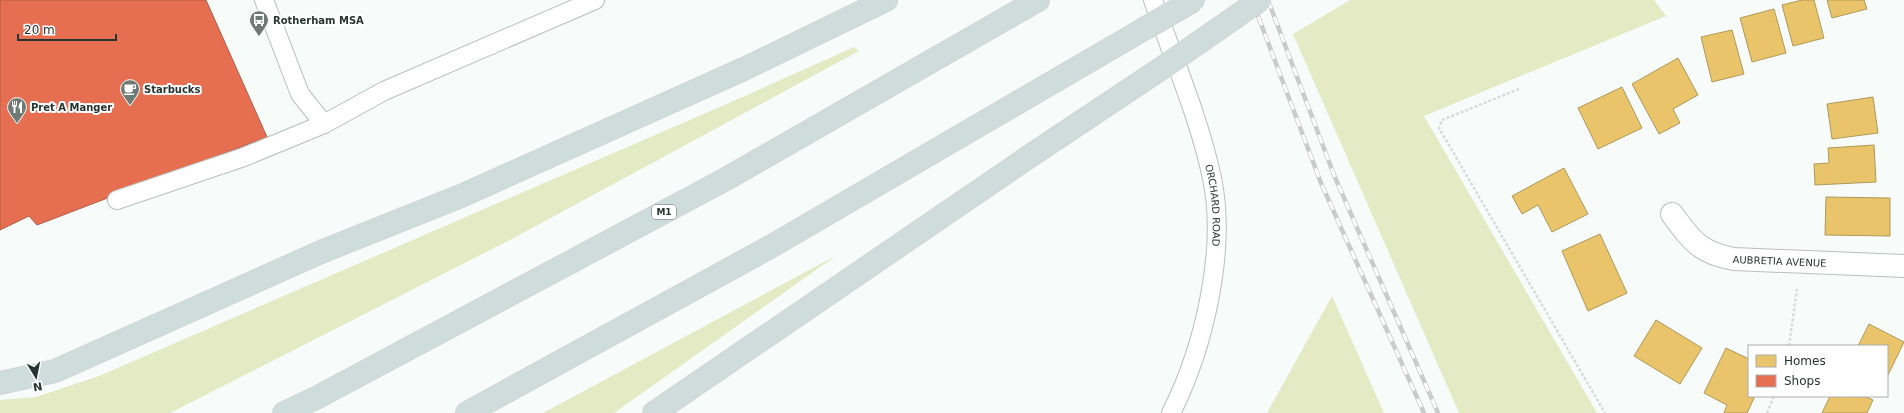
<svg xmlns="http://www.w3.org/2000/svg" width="1904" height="413" font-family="'DejaVu Sans',sans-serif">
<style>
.green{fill:#e4eac4}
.homes{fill:#e9c46a;stroke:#ae9958}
.shops{fill:#e76f51;stroke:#ad5d47}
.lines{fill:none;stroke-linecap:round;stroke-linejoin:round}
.lane-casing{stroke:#b6c0bc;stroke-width:20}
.street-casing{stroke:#b6c0bc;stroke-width:24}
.highway-casing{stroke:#d0d6d4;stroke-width:24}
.path{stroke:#d9dbdb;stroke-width:2.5;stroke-dasharray:3 2;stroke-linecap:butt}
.lane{stroke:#fefffe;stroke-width:18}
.street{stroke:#fefffe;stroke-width:22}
.highway{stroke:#cedddc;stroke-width:22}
.rail-casing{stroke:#cacccb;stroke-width:4.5}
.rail{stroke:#fff;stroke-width:3;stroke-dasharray:9;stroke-linecap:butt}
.highway-bridge-casing{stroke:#d0d6d4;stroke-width:24;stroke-linecap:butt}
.highway-bridge{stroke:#cedddc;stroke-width:22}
.labels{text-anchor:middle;stroke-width:4;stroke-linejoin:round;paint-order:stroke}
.shield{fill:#fff;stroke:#67716d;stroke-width:1}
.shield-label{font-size:9px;font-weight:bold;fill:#26342f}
.poi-label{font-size:10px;font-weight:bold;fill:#26342f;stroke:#fff;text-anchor:start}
.street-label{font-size:10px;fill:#26342f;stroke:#fff}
</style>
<rect width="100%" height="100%" fill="#f7fcfa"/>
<g class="green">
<polygon points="1350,0 1654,0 1666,16 1424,116 1597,413 1459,413 1293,34"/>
<polygon points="854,47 859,51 510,240 170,413 0,413 0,400 36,397 99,376 745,96"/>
<polygon points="837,255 614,413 543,413"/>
<polygon points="1332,296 1384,413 1267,413"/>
</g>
<g class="homes">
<polygon points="1802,0 1814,0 1824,38 1793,46 1782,5"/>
<polygon points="1827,0 1864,0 1867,9 1832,18"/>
<polygon points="1774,9 1786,53 1752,62 1740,18"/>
<polygon points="1732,30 1744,74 1712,82 1701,37"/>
<polygon points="1678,58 1698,95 1673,109 1680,123 1659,134 1632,84"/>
<polygon points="1622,87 1642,128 1598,149 1578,108"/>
<polygon points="1873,97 1878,133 1832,139 1827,104"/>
<polygon points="1874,145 1876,182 1815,185 1814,164 1829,163 1828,148"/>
<polygon points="1564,168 1588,214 1552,232 1538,205 1522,214 1512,196"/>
<polygon points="1826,197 1890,198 1890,236 1825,235"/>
<polygon points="1600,234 1627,293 1588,311 1562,251"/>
<polygon points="1656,320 1702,348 1680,384 1634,356"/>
<polygon points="1869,324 1904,342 1887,377 1887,346 1858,346"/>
<polygon points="1726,348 1749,359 1749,396 1755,396 1747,413 1724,413 1727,405 1704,393"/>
<polygon points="1830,396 1864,396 1873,400 1867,413 1822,413"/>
</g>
<polygon class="shops" points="0,0 206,0 267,137 37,225 29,216 0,230"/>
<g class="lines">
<defs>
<g id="lane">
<polyline points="264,0 300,94 324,124"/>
<path id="s1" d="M 1153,0 C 1173,58 1199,117 1212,178 C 1227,250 1204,348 1171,413"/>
<polyline points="117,200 244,157 324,124 384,91 595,0"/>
</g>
<g id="street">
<path id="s2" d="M 1672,214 C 1692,241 1700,253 1734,259 L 1904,266"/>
</g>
<g id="highway">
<polyline points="0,383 55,371 321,252 461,196 746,68 886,0"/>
<polyline points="284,413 316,398 726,179 1038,0"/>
<polyline points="467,413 770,247 1144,29"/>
<polyline points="654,413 1030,156 1165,66"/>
</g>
</defs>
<use href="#lane" class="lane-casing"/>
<use href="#street" class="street-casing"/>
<use href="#highway" class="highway-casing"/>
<g class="path">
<polyline points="1519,89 1442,120 1439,128 1605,413"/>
<polyline points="1789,346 1797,289"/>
<polyline points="1767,413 1774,396"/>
</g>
<use href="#lane" class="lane"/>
<use href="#street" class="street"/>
<use href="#highway" class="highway"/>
<defs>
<g id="rail">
<polyline points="1252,0 1321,183 1424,413"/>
<polyline points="1268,0 1334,175 1438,413"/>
</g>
</defs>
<use href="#rail" class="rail-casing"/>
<use href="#rail" class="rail"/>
<defs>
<g id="highway-bridge">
<polyline points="1144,29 1194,0"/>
<polyline points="1165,66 1260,0"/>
</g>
</defs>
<use href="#highway-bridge" class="highway-bridge-casing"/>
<use href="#highway-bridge" class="highway-bridge"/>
</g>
<defs>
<symbol id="bus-pin" viewBox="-11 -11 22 30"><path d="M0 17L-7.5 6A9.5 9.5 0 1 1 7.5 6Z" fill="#6f7a76" stroke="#fff"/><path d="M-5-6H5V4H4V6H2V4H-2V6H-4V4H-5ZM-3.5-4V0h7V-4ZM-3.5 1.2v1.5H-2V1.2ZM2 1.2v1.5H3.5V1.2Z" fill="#fff"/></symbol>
<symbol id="cafe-pin" viewBox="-11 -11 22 30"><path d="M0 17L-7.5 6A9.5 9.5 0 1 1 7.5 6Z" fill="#6f7a76" stroke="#fff"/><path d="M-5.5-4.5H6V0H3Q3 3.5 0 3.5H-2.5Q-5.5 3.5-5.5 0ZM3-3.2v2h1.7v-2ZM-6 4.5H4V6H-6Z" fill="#fff"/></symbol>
<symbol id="restaurant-pin" viewBox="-11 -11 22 30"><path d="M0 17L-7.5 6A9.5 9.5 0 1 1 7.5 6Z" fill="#6f7a76" stroke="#fff"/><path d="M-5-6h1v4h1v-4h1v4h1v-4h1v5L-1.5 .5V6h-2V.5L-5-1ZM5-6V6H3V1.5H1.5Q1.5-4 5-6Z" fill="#fff"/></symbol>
</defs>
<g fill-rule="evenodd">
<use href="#bus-pin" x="248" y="9" width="22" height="30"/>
<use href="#cafe-pin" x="119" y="78" width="22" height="30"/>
<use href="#restaurant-pin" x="6" y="96" width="22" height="30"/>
</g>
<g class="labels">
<rect class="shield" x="652" y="205" width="24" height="14" rx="3"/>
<g class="shield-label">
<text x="664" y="215">M1</text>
</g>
<g class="poi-label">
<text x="273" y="24">Rotherham MSA</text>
<text x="144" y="93">Starbucks</text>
<text x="31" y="111">Pret A Manger</text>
</g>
<g class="street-label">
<text dy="4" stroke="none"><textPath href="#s1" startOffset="215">ORCHARD ROAD</textPath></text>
<text dy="4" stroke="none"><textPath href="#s2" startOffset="125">AUBRETIA AVENUE</textPath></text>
</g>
</g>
<rect x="1748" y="345" width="140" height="52" fill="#ffffff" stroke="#a8aeac"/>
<rect x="1756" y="355" width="20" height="12" fill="#e9c46a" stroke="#a8aeac"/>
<text x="1784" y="365" font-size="12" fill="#26342f">Homes</text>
<rect x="1756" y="375" width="20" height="12" fill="#e76f51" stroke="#a8aeac"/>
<text x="1784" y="385" font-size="12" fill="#26342f">Shops</text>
<g transform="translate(36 377) rotate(170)" stroke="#ffffff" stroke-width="3" paint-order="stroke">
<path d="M0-3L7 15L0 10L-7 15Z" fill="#26342f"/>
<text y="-6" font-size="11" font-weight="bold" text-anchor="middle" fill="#26342f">N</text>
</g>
<path d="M18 34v6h98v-6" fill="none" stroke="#26342f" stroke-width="2"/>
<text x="24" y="34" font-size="12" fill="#26342f" stroke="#ffffff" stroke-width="3" paint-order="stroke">20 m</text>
</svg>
